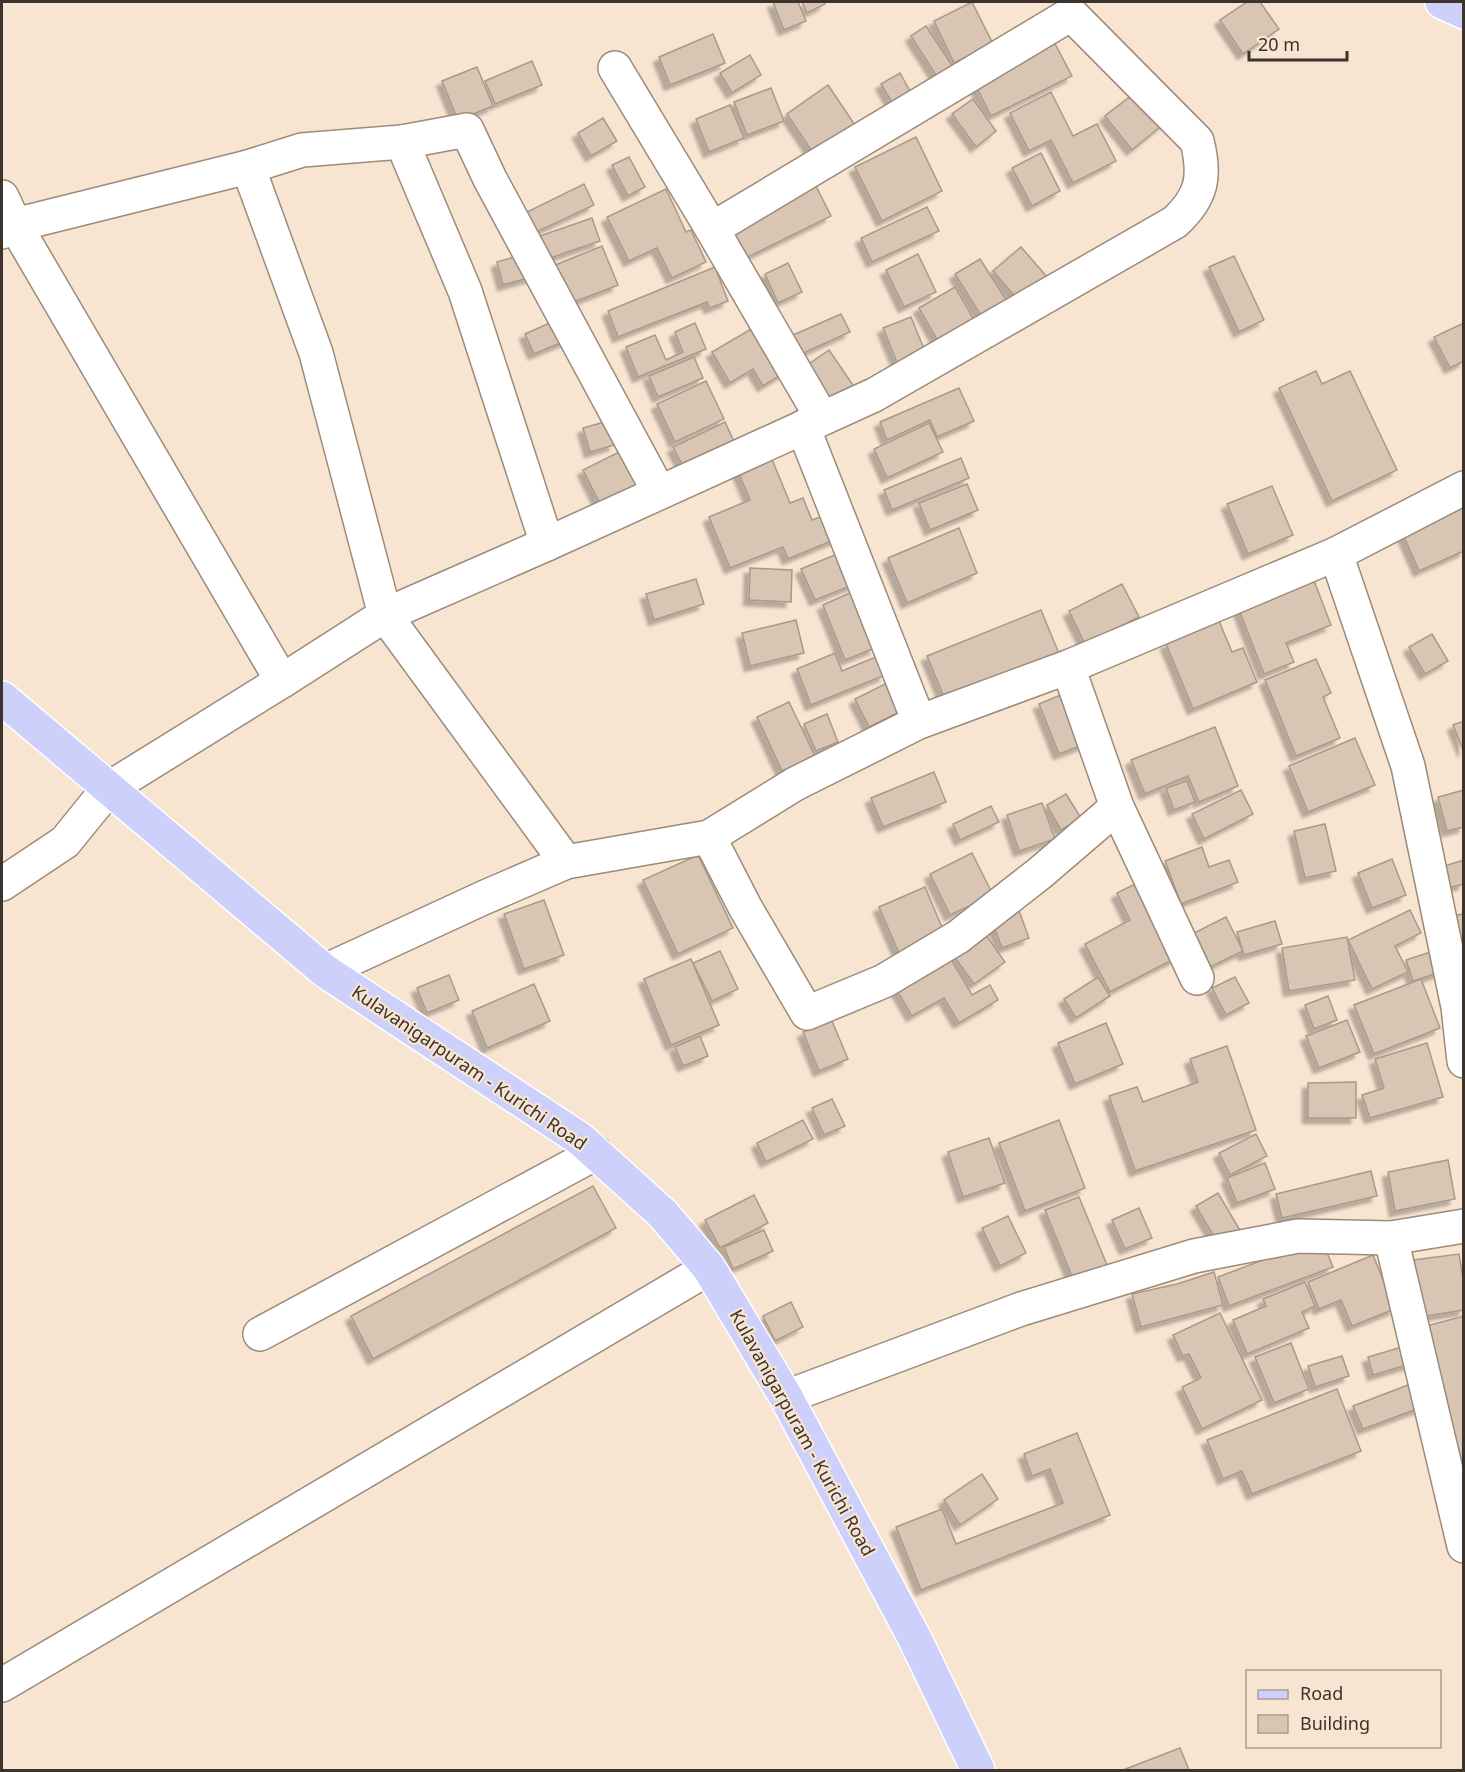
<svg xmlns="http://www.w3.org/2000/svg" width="1465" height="1772" font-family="'Noto Sans',sans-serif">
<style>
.building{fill:#d8c5b3;stroke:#ab9988;stroke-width:1.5;filter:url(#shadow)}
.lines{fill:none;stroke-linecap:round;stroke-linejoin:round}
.minor-casing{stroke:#9c8b7a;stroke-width:36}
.major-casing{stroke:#fff;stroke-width:36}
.minor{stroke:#fff;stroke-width:33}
.major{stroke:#cdd0fb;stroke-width:33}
.labels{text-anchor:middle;stroke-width:4.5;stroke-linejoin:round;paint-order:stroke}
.street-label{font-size:18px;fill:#3b332c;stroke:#f7e4d1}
</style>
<defs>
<filter id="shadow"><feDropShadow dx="-5.5" dy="5.5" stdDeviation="1.5" flood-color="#0004"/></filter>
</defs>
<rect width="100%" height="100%" fill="#f7e4d1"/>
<g class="building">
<polygon points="773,2 798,2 806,21 784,30"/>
<polygon points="802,2 824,2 825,4 807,13"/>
<polygon points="972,2 993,44 954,63 934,21"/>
<polygon points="1247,2 1260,2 1279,29 1243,54 1220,20"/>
<polygon points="926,26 955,70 939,80 911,36"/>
<polygon points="713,34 725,63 670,85 659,57"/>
<polygon points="1052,38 1072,76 991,116 972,78"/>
<polygon points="750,55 761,75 732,93 720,73"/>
<polygon points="532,61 542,85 495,104 485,81"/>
<polygon points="477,67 493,106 458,120 442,81"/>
<polygon points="900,73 915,100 897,111 881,84"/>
<polygon points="828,85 859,131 817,159 787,114"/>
<polygon points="771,88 784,121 747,135 734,102"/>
<polygon points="1140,89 1166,122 1132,150 1105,116"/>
<polygon points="1051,92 1073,136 1097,124 1116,161 1073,183 1051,140 1029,151 1010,113"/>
<polygon points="973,99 996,131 976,147 952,114"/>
<polygon points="730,105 744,138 709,152 696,119"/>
<polygon points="603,118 617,141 591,156 578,133"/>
<polygon points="916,137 942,191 882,221 855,167"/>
<polygon points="1041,153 1060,191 1032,206 1012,168"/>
<polygon points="629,157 645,187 628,196 612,165"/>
<polygon points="584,184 594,205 528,236 519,216"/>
<polygon points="816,186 831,216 744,259 730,229"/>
<polygon points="666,189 686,232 691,230 706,262 672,278 657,248 629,261 607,217"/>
<polygon points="927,207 939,231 872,262 861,238"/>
<polygon points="592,218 600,241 547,259 540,236"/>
<polygon points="602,246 618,285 569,304 553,266"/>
<polygon points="1021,247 1047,277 1019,301 993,271"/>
<polygon points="525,254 532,277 503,285 497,262"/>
<polygon points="918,254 936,292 904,307 886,270"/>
<polygon points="1234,256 1264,320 1239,332 1209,267"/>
<polygon points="980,259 1010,306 985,322 955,274"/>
<polygon points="788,263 802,292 778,303 765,274"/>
<polygon points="715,267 728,301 710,308 707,302 618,337 608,311"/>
<polygon points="955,287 978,327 942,348 919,308"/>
<polygon points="841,314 850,332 799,355 791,336"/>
<polygon points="911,317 927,356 899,367 883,328"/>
<polygon points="561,318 570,339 534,354 525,334"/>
<polygon points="695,323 706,349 638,377 626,347 655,335 666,360 683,352 675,332"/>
<polygon points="1464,323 1464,361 1450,368 1434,337"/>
<polygon points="758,325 786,372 763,386 753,369 730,383 712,352"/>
<polygon points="829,350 857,391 834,407 806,366"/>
<polygon points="694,357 703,378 658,397 649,376"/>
<polygon points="1316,371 1322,384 1350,371 1397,470 1332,501 1279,388"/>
<polygon points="706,381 724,419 675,442 657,404"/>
<polygon points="959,388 974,421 937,437 930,420 887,440 880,422"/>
<polygon points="608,421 614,445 590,452 583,428"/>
<polygon points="725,422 737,448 686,472 673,447"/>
<polygon points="929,423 943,452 887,478 874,449"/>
<polygon points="627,448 648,491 604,512 583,470"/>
<polygon points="771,457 790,503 803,498 812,520 831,513 841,537 788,559 783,547 730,568 709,517 750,500 738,471"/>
<polygon points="961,458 969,478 892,510 884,490"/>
<polygon points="967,484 978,510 930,530 919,503"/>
<polygon points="1272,486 1293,535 1248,554 1227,504"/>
<polygon points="1464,506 1464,551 1419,571 1399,525"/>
<polygon points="959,528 977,573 907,603 888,558"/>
<polygon points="842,552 855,584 815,600 801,569"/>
<polygon points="750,568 792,570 791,602 749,600"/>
<polygon points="1313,578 1331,625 1286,643 1294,662 1264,674 1238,607"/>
<polygon points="696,579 704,604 654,620 646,594"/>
<polygon points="1122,584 1139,617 1085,644 1069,611"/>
<polygon points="852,592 875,648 845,660 823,605"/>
<polygon points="1041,610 1060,656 946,702 927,656"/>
<polygon points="796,620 804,653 750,666 742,633"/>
<polygon points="1219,621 1232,652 1243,648 1257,682 1193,709 1166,644"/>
<polygon points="1432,634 1448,661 1425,674 1409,647"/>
<polygon points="835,653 842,671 878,656 885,675 811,705 797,669"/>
<polygon points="1316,659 1331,693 1323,697 1340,738 1296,756 1265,680"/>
<polygon points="889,682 903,710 869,727 855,699"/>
<polygon points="1068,692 1088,743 1059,754 1039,704"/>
<polygon points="789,702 815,756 782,771 757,717"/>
<polygon points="827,714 838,742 816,751 804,724"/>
<polygon points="1464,721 1464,752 1453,725"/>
<polygon points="1215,727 1238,786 1199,802 1188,776 1145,794 1131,760"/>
<polygon points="1355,738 1375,785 1308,812 1289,766"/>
<polygon points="934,772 946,802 883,827 871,798"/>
<polygon points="1187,781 1195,802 1174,810 1166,788"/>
<polygon points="1241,790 1253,814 1204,839 1192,814"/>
<polygon points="1464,790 1464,827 1447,831 1438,797"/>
<polygon points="1066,794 1081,818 1061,830 1047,805"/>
<polygon points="1042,803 1055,839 1019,851 1007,815"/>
<polygon points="991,806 999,822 960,840 953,824"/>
<polygon points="1325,824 1336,871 1305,878 1294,831"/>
<polygon points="1202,847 1209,867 1229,860 1238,882 1181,904 1165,861"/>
<polygon points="972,853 993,895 950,915 930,874"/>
<polygon points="698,855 733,928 678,954 643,880"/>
<polygon points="1392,859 1406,895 1372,908 1358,873"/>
<polygon points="1464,860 1464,884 1444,889 1438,868"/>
<polygon points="1139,882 1178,957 1110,992 1085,944 1130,920 1117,893"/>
<polygon points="925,887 947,939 901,958 879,907"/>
<polygon points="544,900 564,955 524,969 504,914"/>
<polygon points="1018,908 1029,938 1002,948 991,918"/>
<polygon points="1410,910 1421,933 1395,946 1408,972 1372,989 1348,940"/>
<polygon points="1464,914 1464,941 1460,942 1456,915"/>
<polygon points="1226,917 1243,951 1210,967 1194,933"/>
<polygon points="1275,921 1282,944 1244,955 1237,932"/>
<polygon points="981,928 1005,962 974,984 950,951"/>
<polygon points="1347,937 1355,980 1289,991 1282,948"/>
<polygon points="1440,949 1447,970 1413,981 1406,960"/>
<polygon points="720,951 738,989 712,1001 693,963"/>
<polygon points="691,959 719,1025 671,1045 644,979"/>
<polygon points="951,959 972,995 990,985 998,1000 959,1023 944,998 912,1016 897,990"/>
<polygon points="449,975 459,1000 427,1013 417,988"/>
<polygon points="1098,977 1110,996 1076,1018 1064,999"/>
<polygon points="1235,977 1249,1003 1226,1015 1212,988"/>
<polygon points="1421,979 1440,1028 1374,1054 1354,1005"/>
<polygon points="534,984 550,1021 487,1048 472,1011"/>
<polygon points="1328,996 1337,1020 1314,1029 1305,1005"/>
<polygon points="1347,1020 1360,1052 1319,1068 1306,1036"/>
<polygon points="832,1021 848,1059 819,1071 803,1032"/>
<polygon points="1106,1023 1123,1064 1075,1084 1058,1043"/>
<polygon points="700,1036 708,1056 683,1066 675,1047"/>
<polygon points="1427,1043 1443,1097 1370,1118 1362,1095 1384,1088 1375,1059"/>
<polygon points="1227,1046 1256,1130 1135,1171 1109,1096 1137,1087 1143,1102 1198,1082 1190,1059"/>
<polygon points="1356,1082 1356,1118 1308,1118 1308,1083"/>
<polygon points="832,1099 845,1126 824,1135 812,1108"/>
<polygon points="803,1120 813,1139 766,1162 757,1143"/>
<polygon points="1059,1120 1085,1188 1025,1211 999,1143"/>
<polygon points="1256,1134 1267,1156 1230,1175 1219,1153"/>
<polygon points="989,1138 1005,1183 963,1197 948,1152"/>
<polygon points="1448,1160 1455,1199 1395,1211 1388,1172"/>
<polygon points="1265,1163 1275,1189 1237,1203 1227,1178"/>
<polygon points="1371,1171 1377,1196 1282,1218 1276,1194"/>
<polygon points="593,1186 616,1228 373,1359 351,1316"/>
<polygon points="1218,1193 1241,1232 1219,1245 1196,1206"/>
<polygon points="754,1195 768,1223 720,1248 705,1220"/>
<polygon points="1079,1197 1107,1265 1073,1279 1045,1210"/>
<polygon points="1139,1208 1152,1238 1125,1249 1112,1220"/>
<polygon points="1008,1216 1026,1253 1000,1266 982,1228"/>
<polygon points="764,1230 773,1251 733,1269 724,1247"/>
<polygon points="1321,1238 1333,1267 1229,1306 1218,1277"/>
<polygon points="1459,1254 1464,1285 1464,1310 1414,1318 1406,1261"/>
<polygon points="1373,1255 1395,1309 1352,1326 1341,1300 1319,1309 1308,1282"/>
<polygon points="1214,1272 1223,1305 1141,1327 1132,1294 1177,1284"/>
<polygon points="1305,1282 1315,1306 1302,1312 1309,1328 1247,1354 1233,1320 1266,1306 1263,1299"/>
<polygon points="791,1302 803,1327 775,1341 763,1316"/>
<polygon points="1220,1313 1262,1400 1202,1429 1182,1387 1201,1378 1189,1354 1183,1356 1173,1335"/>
<polygon points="1464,1316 1464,1499 1419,1328"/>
<polygon points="1291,1343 1309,1389 1274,1403 1255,1357"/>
<polygon points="1412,1344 1417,1362 1373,1375 1368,1357"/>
<polygon points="1342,1356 1349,1376 1315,1387 1308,1366"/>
<polygon points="1416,1382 1425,1406 1363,1429 1353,1406"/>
<polygon points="1337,1389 1361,1451 1252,1494 1242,1471 1223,1479 1207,1440"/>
<polygon points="1077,1433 1110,1515 921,1590 896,1527 942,1509 956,1544 1063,1503 1050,1469 1032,1476 1024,1454"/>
<polygon points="982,1474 998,1499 960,1525 944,1500"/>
<polygon points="1180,1748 1189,1770 1123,1770"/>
</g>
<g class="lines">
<defs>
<g id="minor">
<polyline points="615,68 712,229"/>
<polyline points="402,142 465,291 547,544"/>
<polyline points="248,167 302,150 402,142 467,130 490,179 659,492"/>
<polyline points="2,197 15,225 2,232"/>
<polyline points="803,427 919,722"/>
<polyline points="1336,554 1408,766 1458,1007 1464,1061"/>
<polyline points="1068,667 1117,807 1197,978"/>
<path d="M 282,681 L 385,615 L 547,544 L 874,395 L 1175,222 C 1202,197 1206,177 1197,141 L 1071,14 L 712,229 L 822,418"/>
<polyline points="709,837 745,907 807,1013 884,981 958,937 1040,873 1117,807"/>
<polyline points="2,884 65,842 108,789 282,681 15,225 248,167 316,353 385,615 566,862"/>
<polyline points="325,971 483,898 566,862 709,837 795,784 919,722 1068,667 1336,554 1464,488"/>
<polyline points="1391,1238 1464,1226"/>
<polyline points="260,1334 596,1153"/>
<polyline points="786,1397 1021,1309 1194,1256 1298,1236 1391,1238 1464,1546"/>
<polyline points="2,1685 709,1268"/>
</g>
<g id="major">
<polyline points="1442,2 1464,12"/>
<polyline points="2,698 325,971 580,1139 663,1214 709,1268 786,1397 915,1639 978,1770"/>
</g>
</defs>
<use href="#minor" class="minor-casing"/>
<use href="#major" class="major-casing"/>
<use href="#minor" class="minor"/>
<use href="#major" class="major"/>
</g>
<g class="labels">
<g class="street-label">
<text transform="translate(469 1068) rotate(34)" y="6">Kulavanigarpuram - Kurichi Road</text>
<text transform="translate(802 1433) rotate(61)" y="6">Kulavanigarpuram - Kurichi Road</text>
</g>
</g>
<rect width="1465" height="1772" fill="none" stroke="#3b332c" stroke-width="6"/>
<rect x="1246" y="1670" width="195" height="78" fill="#f7e4d1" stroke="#ac9d8f" stroke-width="1.5"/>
<rect x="1258" y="1690" width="30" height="9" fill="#cdd0fb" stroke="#ac9d8f" stroke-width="1.5"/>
<text x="1300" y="1700" font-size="18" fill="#3b332c">Road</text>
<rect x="1258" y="1715" width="30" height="18" fill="#d8c5b3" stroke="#ac9d8f" stroke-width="1.5"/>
<text x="1300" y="1730" font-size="18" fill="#3b332c">Building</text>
<path d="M1249 51v9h98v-9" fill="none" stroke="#3b332c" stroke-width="3"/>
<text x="1258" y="51" font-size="18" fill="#3b332c" stroke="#f7e4d1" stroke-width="4.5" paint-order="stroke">20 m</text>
</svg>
